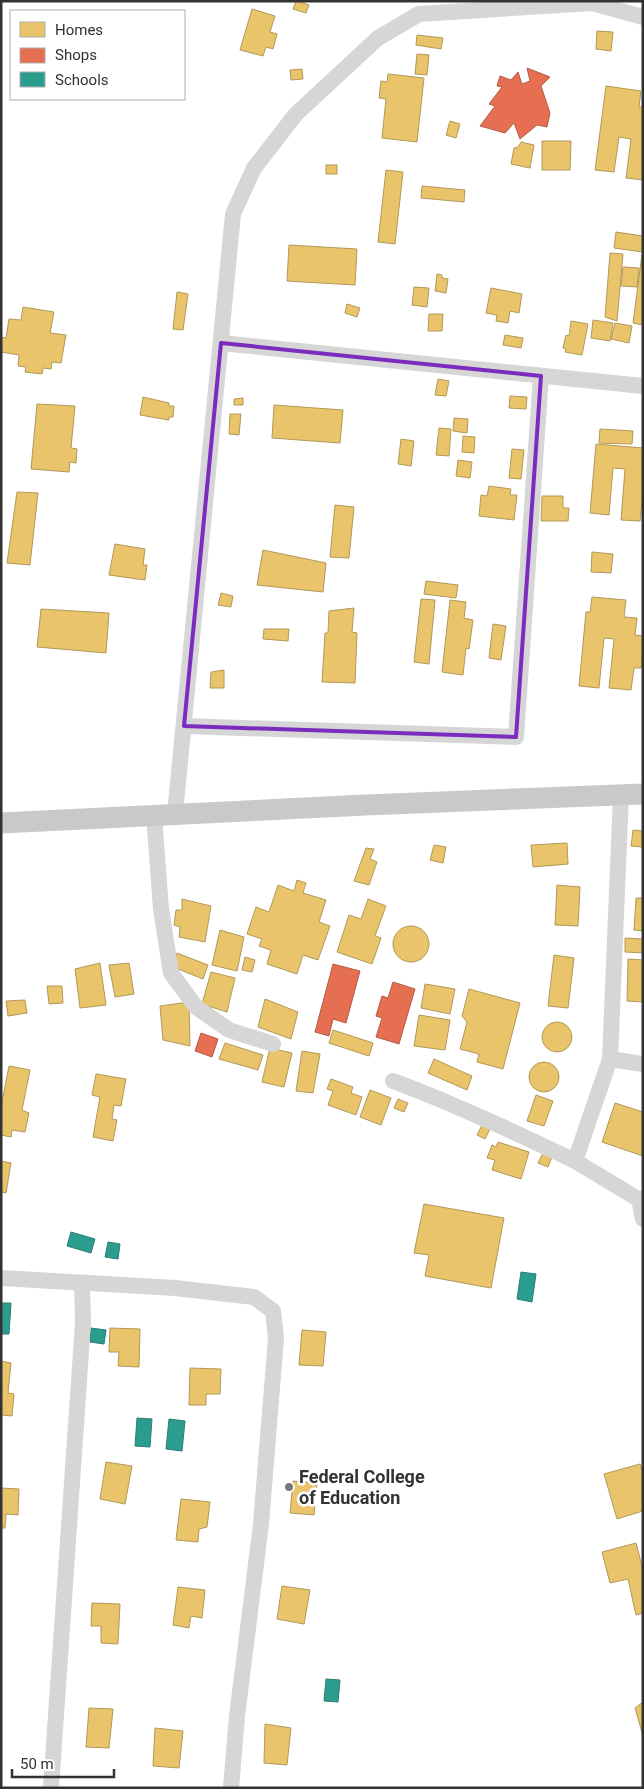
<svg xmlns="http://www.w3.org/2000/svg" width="644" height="1789" font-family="Roboto,sans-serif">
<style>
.homes{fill:#e9c46a;stroke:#b29859}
.shops{fill:#e76f51;stroke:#b15d48}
.schools{fill:#2a9d8f;stroke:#2c7d73}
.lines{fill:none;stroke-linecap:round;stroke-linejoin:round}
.minor{stroke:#d6d6d6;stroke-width:16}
.major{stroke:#c9c9c9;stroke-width:21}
.marked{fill:none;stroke:#7b2cbf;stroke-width:4;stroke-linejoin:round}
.poi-dot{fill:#7a7a7a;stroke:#fff;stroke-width:2}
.labels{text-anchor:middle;stroke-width:5;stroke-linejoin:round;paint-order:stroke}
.poi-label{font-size:18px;font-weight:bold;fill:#323232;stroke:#fff;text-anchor:start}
</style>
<rect width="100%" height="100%" fill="#fff"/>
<g class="homes">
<polygon points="296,1 309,5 306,13 293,9"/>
<polygon points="252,9 275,16 270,32 277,34 273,49 266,47 263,56 240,50"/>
<polygon points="597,31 613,32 611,51 596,49"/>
<polygon points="417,35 443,38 441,49 416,45"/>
<polygon points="417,54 429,55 427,75 415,74"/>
<polygon points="302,69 303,79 291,80 290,70"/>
<polygon points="388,74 424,78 417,142 382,138 386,99 379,98 381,81 387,82"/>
<polygon points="606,86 641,91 639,107 643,107 643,180 626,178 631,139 619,137 614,172 595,170"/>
<polygon points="450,121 460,124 456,138 446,135"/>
<polygon points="542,141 571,141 570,170 542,170"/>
<polygon points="521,142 534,145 530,168 511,164 514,148 518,147"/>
<rect x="326" y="165" width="11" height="9"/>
<polygon points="386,170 403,172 395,244 378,242"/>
<polygon points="422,186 465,190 464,202 421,198"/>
<polygon points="616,232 643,236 643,252 614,248"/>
<polygon points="289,245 357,249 355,285 287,281"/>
<polygon points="610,253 623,254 617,321 605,317"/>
<polygon points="642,254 643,255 643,325 633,323"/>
<polygon points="623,267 639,268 637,287 621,286"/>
<polygon points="437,274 442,275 442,278 448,279 446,293 435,291"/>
<polygon points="414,287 429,288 427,307 412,305"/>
<polygon points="491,288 522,294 519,313 510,311 508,323 496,321 497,315 486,313"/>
<polygon points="177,292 188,294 183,330 173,329"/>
<polygon points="347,304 360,308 357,317 345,313"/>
<polygon points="23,307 54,312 50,333 66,335 61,363 52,362 51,369 43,368 42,374 25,372 26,367 18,366 19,355 1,352 1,337 6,338 9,319 21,320"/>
<polygon points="429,314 443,314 442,331 428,331"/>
<polygon points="593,320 613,323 610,341 591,338"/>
<polygon points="571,321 588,324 582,355 565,352 566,349 563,348 566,335 569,336"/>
<polygon points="615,323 632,326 629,343 611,339"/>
<polygon points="505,335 523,338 521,348 503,345"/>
<polygon points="438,379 449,381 446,396 435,395"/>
<polygon points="510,396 527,397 526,409 509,408"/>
<polygon points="143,397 169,403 169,406 174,406 173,417 169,417 169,420 140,415"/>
<polygon points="243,398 243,405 234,405 234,399"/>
<polygon points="37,404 75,406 71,448 77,449 76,463 70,462 69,472 31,469"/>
<polygon points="274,405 343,410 340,443 272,438"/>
<polygon points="230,414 241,414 239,435 229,434"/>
<polygon points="454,418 468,419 467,433 453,431"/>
<polygon points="439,428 451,429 449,456 436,455"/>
<polygon points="600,429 633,431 632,444 599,443"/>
<polygon points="463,436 475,437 474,453 462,452"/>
<polygon points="401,439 414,441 411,466 398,464"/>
<polygon points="596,444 643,448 643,492 640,521 621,520 625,469 613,468 609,515 590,513"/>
<polygon points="512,449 524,450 521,479 509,478"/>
<polygon points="458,460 472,462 470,478 456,476"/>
<polygon points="489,486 511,489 510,495 517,495 514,520 479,516 481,495 487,496"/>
<polygon points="17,492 38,493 30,565 7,563"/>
<polygon points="542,496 563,496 563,508 569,508 568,521 541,521"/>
<polygon points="335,505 354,507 349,558 330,557"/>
<polygon points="115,544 145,549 143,565 147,565 145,580 109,575"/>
<polygon points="263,550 326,563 323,592 257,585"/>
<polygon points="592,552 613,554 611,573 591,572"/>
<polygon points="426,581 458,585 456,598 424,594"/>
<polygon points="221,593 233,596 231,607 218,605"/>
<polygon points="592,597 626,600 624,617 637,618 635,635 643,636 643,649 641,668 634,668 631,690 609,688 614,639 604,638 599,688 579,686 586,612 590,612"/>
<polygon points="421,599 435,600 429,664 414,662"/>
<polygon points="450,600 466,602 464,618 473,620 469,649 466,648 463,675 442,672"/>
<polygon points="354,608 352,632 357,633 355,683 322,682 325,633 328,633 329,611"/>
<polygon points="41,609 109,613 106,653 37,647"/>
<polygon points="493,624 506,626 501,660 489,658"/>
<polygon points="264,629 289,629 288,641 263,639"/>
<polygon points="224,670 224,688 210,688 211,672"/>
<polygon points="633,830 643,831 643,847 631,846"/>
<polygon points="567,843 568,864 533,867 531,845"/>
<polygon points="434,845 446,847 443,863 430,860"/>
<polygon points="366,848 374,849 370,859 377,862 369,885 354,881"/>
<polygon points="297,880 306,883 303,893 326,900 319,922 330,926 318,960 303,955 297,974 267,964 271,950 259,946 262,939 247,934 256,907 269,912 278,885 294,891"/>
<polygon points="557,885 580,887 578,926 555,925"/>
<polygon points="636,898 643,898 643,931 634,930"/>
<polygon points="182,899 211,906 205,942 179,937 180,927 174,925 176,910 182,910"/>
<polygon points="368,899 386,906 375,936 381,938 372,964 337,952 349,915 361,919"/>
<circle cx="411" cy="944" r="18"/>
<polygon points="220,930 244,937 237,971 212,965"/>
<polygon points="625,938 643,939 643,953 625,952"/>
<polygon points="177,953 208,965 203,979 173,967"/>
<polygon points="554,955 574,958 568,1008 548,1006"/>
<polygon points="245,957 255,960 252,972 242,970"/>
<polygon points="628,959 643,960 643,1002 627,1001"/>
<polygon points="100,963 106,1005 80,1008 75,969"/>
<polygon points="129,963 134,994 115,997 109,965"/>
<polygon points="211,972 235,978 227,1012 202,1004"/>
<polygon points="425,984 455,989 450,1014 421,1008"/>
<polygon points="47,986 62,986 63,1003 49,1004"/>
<polygon points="469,989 520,1003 503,1069 477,1062 479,1054 460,1049 467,1022 462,1016"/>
<polygon points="265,999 298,1012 291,1039 258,1027"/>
<polygon points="25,1000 27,1013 8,1016 6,1001"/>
<polygon points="189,1002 190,1046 163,1040 160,1006"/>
<polygon points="419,1015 450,1020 445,1050 414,1046"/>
<circle cx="557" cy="1037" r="15"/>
<polygon points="333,1030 373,1043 369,1056 329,1043"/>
<polygon points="225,1043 263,1055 258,1070 219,1059"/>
<polygon points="270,1048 292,1053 284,1087 262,1082"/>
<polygon points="302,1051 320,1054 313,1093 296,1091"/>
<polygon points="434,1059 472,1076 467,1090 428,1073"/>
<circle cx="544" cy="1077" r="15"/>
<polygon points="9,1066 30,1070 22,1110 29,1113 25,1132 12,1130 11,1137 1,1135 1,1097 3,1097"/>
<polygon points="96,1074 126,1079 121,1106 114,1105 112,1119 117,1120 113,1141 93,1137 100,1097 92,1095"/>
<polygon points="331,1079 353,1087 351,1093 362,1097 356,1115 328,1105 333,1091 327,1089"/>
<polygon points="370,1090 391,1098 381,1125 360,1117"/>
<polygon points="536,1095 553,1101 544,1126 527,1121"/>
<polygon points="398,1099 408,1103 404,1112 394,1108"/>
<polygon points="615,1103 643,1112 643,1156 602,1142"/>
<polygon points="482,1125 490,1129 485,1139 477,1135"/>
<polygon points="498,1142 529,1152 521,1179 492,1170 495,1160 487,1158 492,1145 496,1147"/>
<polygon points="543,1153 552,1157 548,1167 538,1163"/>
<polygon points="1,1161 11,1163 6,1193 1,1192"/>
<polygon points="424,1204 504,1218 491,1288 425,1276 429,1255 414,1253"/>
<polygon points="110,1328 140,1329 139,1367 118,1366 119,1352 109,1352"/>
<polygon points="302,1330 326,1332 323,1366 299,1365"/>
<polygon points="1,1361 11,1363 8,1393 14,1394 12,1416 1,1415"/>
<polygon points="190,1368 221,1369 220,1394 206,1394 206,1405 189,1405"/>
<polygon points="106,1462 132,1466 125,1504 100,1499"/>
<polygon points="640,1464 643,1472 643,1511 617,1519 604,1474"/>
<polygon points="293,1481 317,1483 314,1515 290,1513"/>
<polygon points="1,1488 19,1489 18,1515 6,1514 5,1528 1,1528"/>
<polygon points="181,1499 210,1502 207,1527 199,1529 198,1542 176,1540"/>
<polygon points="636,1543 643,1570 643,1613 636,1615 628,1579 610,1583 602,1552"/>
<polygon points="282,1586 310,1590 304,1624 277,1619"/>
<polygon points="178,1587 205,1590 202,1618 191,1616 189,1628 173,1625"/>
<polygon points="92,1603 120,1604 118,1644 101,1643 101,1626 91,1626"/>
<polygon points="643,1702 643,1736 635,1708"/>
<polygon points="89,1708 113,1709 109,1748 86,1747"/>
<polygon points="265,1724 291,1728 287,1765 264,1763"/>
<polygon points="155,1728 183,1731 179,1768 153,1766"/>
</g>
<g class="shops">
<polygon points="527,68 550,77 541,86 550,113 547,127 537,125 520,139 514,123 505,133 480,126 495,106 489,104 502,87 497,86 500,76 511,80 518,72 522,84 530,81"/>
<polygon points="333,964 360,971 346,1023 333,1019 329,1036 315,1032"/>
<polygon points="393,982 415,989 399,1044 376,1037 382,1018 376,1016 382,996 388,998"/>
<polygon points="201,1033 218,1039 212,1057 195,1051"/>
</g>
<g class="schools">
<polygon points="71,1232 95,1239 91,1253 67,1246"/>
<polygon points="108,1242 120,1244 118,1259 105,1257"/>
<polygon points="521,1272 536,1274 532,1302 517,1299"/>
<polygon points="1,1303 11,1303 9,1334 1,1334"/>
<polygon points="91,1328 106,1330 104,1344 90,1342"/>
<polygon points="137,1418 152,1419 150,1447 135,1446"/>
<polygon points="169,1419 185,1421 182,1451 166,1449"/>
<polygon points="326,1679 340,1680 338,1702 324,1701"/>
</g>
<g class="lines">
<g class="minor">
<polyline points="221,343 643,386"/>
<polyline points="184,726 516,737 541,376"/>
<polyline points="621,795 610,1059 575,1161 643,1202"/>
<polyline points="175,814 233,214 254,168 296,114 378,38 419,14 592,3 643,17"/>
<polyline points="154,815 161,909 171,973 196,1007 229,1030 273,1044"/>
<polyline points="610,1059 643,1064"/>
<path d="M 393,1081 C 455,1104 515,1132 575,1161"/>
<polyline points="639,1199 643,1219"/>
<polyline points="1,1278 175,1288 254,1297 273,1311 276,1338 261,1524 237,1716 231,1788"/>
<polyline points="51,1788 83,1323 82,1283"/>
</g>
<polyline class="major" points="1,823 366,805 643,794"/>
</g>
<path class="marked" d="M 221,343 L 541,376 L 516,737 L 184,726 Z"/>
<circle class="poi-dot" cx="289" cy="1487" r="5"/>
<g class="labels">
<g class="poi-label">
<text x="299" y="1483">Federal College<tspan x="299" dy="21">of Education</tspan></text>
</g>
</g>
<rect width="644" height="1789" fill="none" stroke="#323232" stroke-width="5"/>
<rect x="10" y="10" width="175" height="90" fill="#ffffff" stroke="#adadad"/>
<rect x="20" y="22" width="25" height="15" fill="#e9c46a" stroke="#adadad"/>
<text x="55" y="35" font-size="15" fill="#323232">Homes</text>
<rect x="20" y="48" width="25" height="15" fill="#e76f51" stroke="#adadad"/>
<text x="55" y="60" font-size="15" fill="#323232">Shops</text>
<rect x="20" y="72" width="25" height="15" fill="#2a9d8f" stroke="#adadad"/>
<text x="55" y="85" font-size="15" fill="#323232">Schools</text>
<path d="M12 1769v8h102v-8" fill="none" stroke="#323232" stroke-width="2.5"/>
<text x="20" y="1769" font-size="15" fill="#323232" stroke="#ffffff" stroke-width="4" paint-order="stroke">50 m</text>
</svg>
